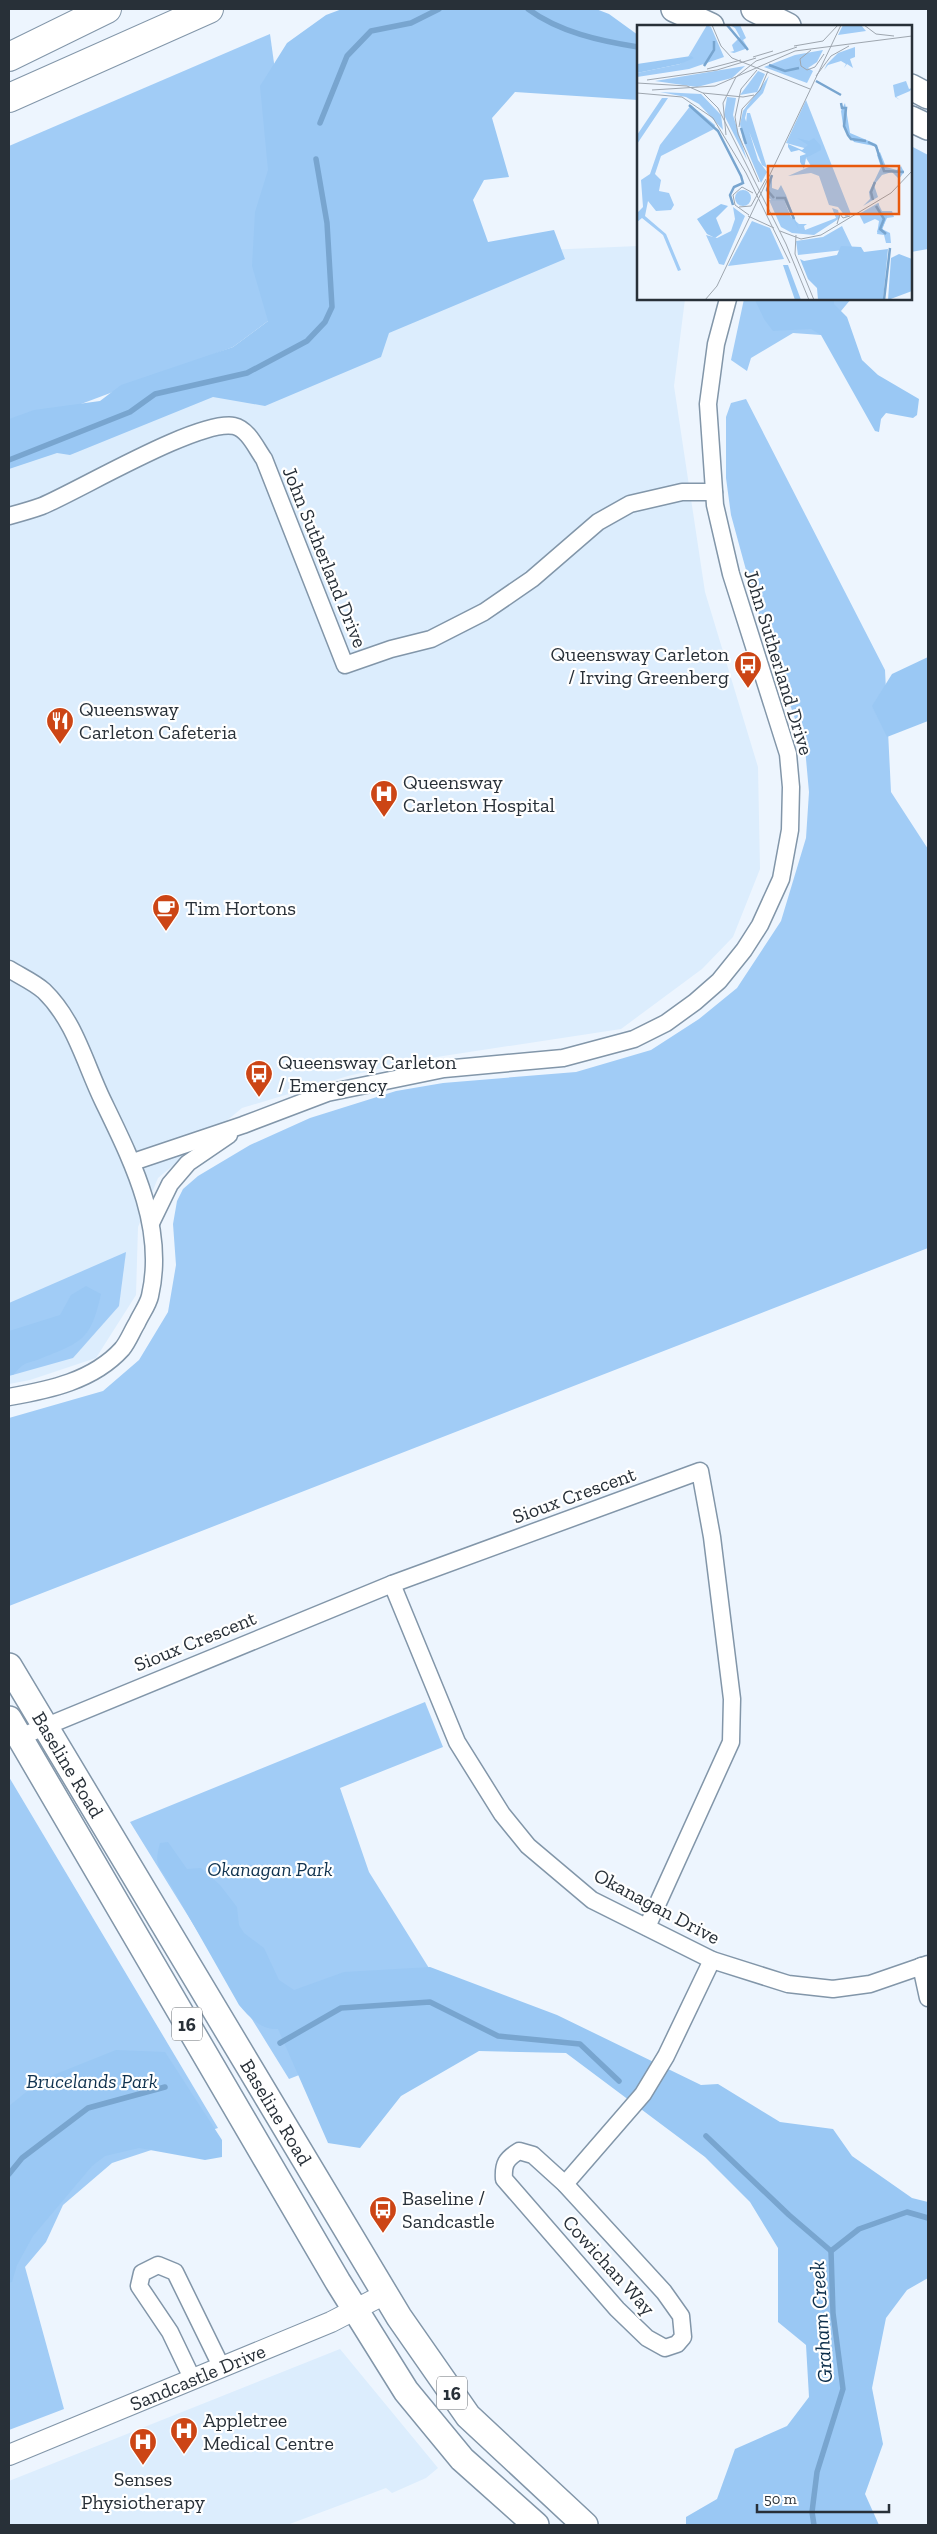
<svg xmlns="http://www.w3.org/2000/svg" width="937" height="2534" font-family="'Zilla Slab',serif">
<style>
.built{fill:#dcedfd}
.green{fill:#a1ccf6}
.forest{fill:#9ac8f4}
.lines{fill:none;stroke-linecap:round;stroke-linejoin:round}
.stream{stroke:#78a5cf;stroke-width:5.5}
.minor-casing{stroke:#8296a9;stroke-width:19}
.tertiary-casing{stroke:#8296a9;stroke-width:22}
.primary-casing{stroke:#8296a9;stroke-width:28}
.motorway-casing{stroke:#8296a9;stroke-width:30}
.minor{stroke:#fff;stroke-width:16}
.tertiary{stroke:#fff;stroke-width:20}
.primary{stroke:#fff;stroke-width:25}
.motorway{stroke:#fff;stroke-width:28}
.labels{text-anchor:middle;stroke-width:4.5;stroke-linejoin:round;paint-order:stroke}
.shield{fill:#fff;stroke:#686e74;stroke-width:1}
.shield-label{font-size:19px;font-weight:bold;fill:#283038}
.street-label{font-size:20px;fill:#283038;stroke:#fff}
.poi-label{font-size:20px;fill:#283038;stroke:#fff;text-anchor:start}
.park-label{font-size:20px;font-style:italic;fill:#103350;stroke:#fff}
.water-label{font-size:21px;font-style:italic;fill:#0a2d4a;stroke:#fff}
.inset-river{fill:none;stroke:#78a5cf;stroke-width:2.5}
.inset-road{fill:none;stroke:#9ea6af;stroke-width:1}
.view{fill:#e8590c;fill-opacity:0.15;stroke:#e8590c;stroke-width:2.5}
.inset-edge{fill:none;stroke:#283038;stroke-width:2.5}
</style>
<rect width="100%" height="100%" fill="#edf5fe"/>
<g class="built">
<polygon points="638,246 638,299 685,299 674,386 705,592 758,767 760,869 733,937 702,969 621,1029 417,1060 348,1076 242,1108 158,1178 138,1227 136,1295 96,1358 30,1380 9,1384 9,450 522,251"/>
<polygon points="340,2349 438,2468 426,2478 392,2493 386,2488 287,2525 9,2525 9,2481"/>
</g>
<g class="green">
<polygon points="270,34 274,63 268,321 233,347 9,431 9,146"/>
<polygon points="911,146 928,155 928,249 911,252"/>
<polygon points="744,299 851,299 821,335 793,333 751,358 747,371 731,360"/>
<polygon points="746,399 885,670 891,792 928,849 928,1248 9,1606 9,1418 103,1391 139,1360 168,1312 176,1265 173,1224 177,1201 183,1189 198,1176 250,1145 310,1118 396,1091 443,1083 576,1072 651,1050 699,1019 737,988 781,921 806,838 809,792 805,748 755,603 731,515 726,478 726,417 731,403"/>
<polygon points="126,1252 119,1306 73,1358 9,1376 9,1303"/>
<polygon points="425,1702 443,1747 340,1788 369,1872 457,2013 289,2079 130,1822"/>
<polygon points="9,1777 218,2128 112,2163 63,2205 46,2242 25,2267 64,2409 9,2430"/>
</g>
<g class="forest">
<polygon points="342,9 596,9 609,14 638,35 638,100 515,92 492,118 509,177 484,180 473,200 488,242 554,230 565,259 389,333 381,357 265,406 213,397 70,455 57,453 9,469 9,419 34,410 100,401 121,385 233,347 268,321 252,266 255,212 268,170 260,86 287,43 326,15"/>
<polygon points="834,299 834,304 847,317 862,360 878,375 919,399 917,415 913,418 886,413 881,419 879,432 875,431 821,335 811,329 773,331 764,319 755,300"/>
<polygon points="928,657 928,721 887,737 872,706 892,674"/>
<path d="M 86,1286 L 101,1294 C 91,1339 83,1342 42,1358 C 25,1365 26,1360 13,1375 L 9,1375 L 9,1331 L 60,1315 L 71,1295 Z"/>
<path d="M 168,1842 L 187,1869 L 201,1868 L 220,1885 L 237,1907 L 239,1925 L 244,1933 L 264,1948 L 279,1980 L 294,1990 L 344,1972 L 430,1967 L 557,2015 L 701,2085 L 718,2084 L 780,2122 L 833,2129 L 852,2156 L 912,2198 L 928,2202 L 928,2278 L 907,2290 L 886,2318 L 872,2388 L 883,2444 L 865,2494 L 879,2525 L 686,2525 L 686,2517 L 717,2499 L 735,2449 L 787,2426 L 809,2397 L 806,2345 L 778,2322 L 778,2248 L 750,2202 L 705,2157 L 566,2053 L 479,2051 L 401,2096 L 360,2148 L 328,2143 L 278,2029 C 261,2030 249,2017 239,2005 L 168,1880 C 156,1864 155,1862 160,1843 Z"/>
<polygon points="116,2050 165,2052 222,2140 222,2157 205,2160 139,2148 105,2156 92,2166 33,2236 17,2265 12,2282 9,2283 9,2106 41,2080"/>
</g>
<g class="lines">
<g class="stream">
<path d="M 528,9 C 559,32 600,41 638,47"/>
<polyline points="320,123 347,56 371,31 411,23 439,9"/>
<polyline points="9,460 130,412 155,394 247,373 307,341 325,322 332,307 327,223 316,159"/>
<polyline points="280,2043 341,2008 430,2002 498,2036 580,2044 619,2081"/>
<polyline points="706,2136 789,2215 831,2251"/>
<polyline points="9,2174 22,2158 88,2108 165,2087"/>
<polyline points="814,2525 812,2512 817,2472 843,2389 833,2313 831,2251 859,2229 907,2212 928,2218"/>
</g>
<defs>
<g id="minor">
<path d="M 9,516 C 20,513 31,510 42,506 C 80,490 199,419 234,426 C 248,429 256,448 264,459 L 345,665 L 391,649 L 431,639 L 484,612 L 532,579 L 598,522 L 630,504 L 682,492 L 714,492"/>
<path d="M 9,969 C 20,976 34,982 44,991 C 75,1021 85,1064 103,1101 C 132,1161 166,1227 150,1296 C 148,1305 141,1314 137,1323 C 132,1331 128,1342 122,1349 C 93,1381 49,1390 9,1397"/>
<polyline points="133,1162 243,1125 327,1093 444,1069 563,1058 634,1039 666,1023 695,1002 719,981 744,950 760,925 781,879 790,830 791,787 788,754 731,574 715,505 708,404 716,344 728,299"/>
<polyline points="151,1223 170,1184 188,1163 229,1135"/>
<polyline points="392,1584 457,1742 502,1814 528,1846 592,1900 712,1960 788,1984 833,1989 870,1984 928,1964"/>
<polyline points="20,1737 392,1584 700,1471 712,1537 732,1699 731,1742 647,1927"/>
<polyline points="921,1966 928,1998"/>
<path d="M 519,2151 L 533,2155 L 565,2184 L 664,2292 L 681,2316 L 683,2337 L 677,2344 L 665,2348 L 647,2338 L 617,2309 L 504,2179 C 503,2164 506,2159 519,2151 Z"/>
<polyline points="565,2184 643,2094 666,2056 712,1960"/>
<polyline points="192,2378 170,2332 139,2286 142,2273 158,2265 175,2272 221,2366"/>
</g>
<g id="tertiary">
<path id="s1" d="M 9,2455 L 331,2322 L 385,2294"/>
</g>
<g id="primary">
<polyline points="674,9 711,26"/>
<polyline points="754,9 788,26"/>
<polyline points="911,87 928,96"/>
<polyline points="911,119 928,127"/>
<path id="s2" d="M 9,1666 L 399,2317 L 468,2416 L 585,2525"/>
<polyline points="9,1719 338,2282 406,2391 462,2459 536,2525"/>
</g>
<g id="motorway">
<polyline points="9,57 107,9"/>
<polyline points="9,98 209,9"/>
</g>
</defs>
<use href="#minor" class="minor-casing"/>
<use href="#tertiary" class="tertiary-casing"/>
<use href="#primary" class="primary-casing"/>
<use href="#motorway" class="motorway-casing"/>
<use href="#minor" class="minor"/>
<use href="#tertiary" class="tertiary"/>
<use href="#primary" class="primary"/>
<use href="#motorway" class="motorway"/>
</g>
<defs>
<symbol id="bus-pin" viewBox="-11 -11 22 30"><path d="M0 17L-7.5 6A9.5 9.5 0 1 1 7.5 6Z" fill="#cc4515" stroke="#fff"/><path d="M-5-6H5V4H4V6H2V4H-2V6H-4V4H-5ZM-3.5-4V0h7V-4ZM-3.5 1.2v1.5H-2V1.2ZM2 1.2v1.5H3.5V1.2Z" fill="#fff"/></symbol>
<symbol id="restaurant-pin" viewBox="-11 -11 22 30"><path d="M0 17L-7.5 6A9.5 9.5 0 1 1 7.5 6Z" fill="#cc4515" stroke="#fff"/><path d="M-5-6h1v4h1v-4h1v4h1v-4h1v5L-1.5 .5V6h-2V.5L-5-1ZM5-6V6H3V1.5H1.5Q1.5-4 5-6Z" fill="#fff"/></symbol>
<symbol id="hospital-pin" viewBox="-11 -11 22 30"><path d="M0 17L-7.5 6A9.5 9.5 0 1 1 7.5 6Z" fill="#cc4515" stroke="#fff"/><path d="M-5-5h3v3.5h4V-5h3V5h-3V1.5h-4V5h-3Z" fill="#fff"/></symbol>
<symbol id="cafe-pin" viewBox="-11 -11 22 30"><path d="M0 17L-7.5 6A9.5 9.5 0 1 1 7.5 6Z" fill="#cc4515" stroke="#fff"/><path d="M-5.5-4.5H6V0H3Q3 3.5 0 3.5H-2.5Q-5.5 3.5-5.5 0ZM3-3.2v2h1.7v-2ZM-6 4.5H4V6H-6Z" fill="#fff"/></symbol>
</defs>
<g fill-rule="evenodd">
<use href="#bus-pin" x="732" y="649" width="32" height="43"/>
<use href="#restaurant-pin" x="44" y="705" width="32" height="43"/>
<use href="#hospital-pin" x="368" y="778" width="32" height="43"/>
<use href="#cafe-pin" x="150" y="892" width="32" height="43"/>
<use href="#bus-pin" x="243" y="1058" width="32" height="43"/>
<use href="#bus-pin" x="367" y="2194" width="32" height="43"/>
<use href="#hospital-pin" x="168" y="2415" width="32" height="43"/>
<use href="#hospital-pin" x="127" y="2426" width="32" height="43"/>
</g>
<g class="labels">
<g class="shield">
<rect x="172" y="2007.5" width="30" height="33" rx="4"/>
<rect x="437" y="2376.5" width="30" height="33" rx="4"/>
</g>
<g class="shield-label">
<text x="187" y="2031">16</text>
<text x="452" y="2400">16</text>
</g>
<g class="street-label">
<text transform="translate(325 557) rotate(68)" y="7">John Sutherland Drive</text>
<text transform="translate(779 662) rotate(73)" y="7">John Sutherland Drive</text>
<text transform="translate(574 1495) rotate(-20)" y="7">Sioux Crescent</text>
<text transform="translate(195 1641) rotate(-22)" y="7">Sioux Crescent</text>
<text dy="7" stroke="none"><textPath href="#s2" startOffset="115">Baseline Road</textPath></text>
<text transform="translate(657 1906) rotate(28)" y="7">Okanagan Drive</text>
<text dy="7" stroke="none"><textPath href="#s2" startOffset="520">Baseline Road</textPath></text>
<text transform="translate(609 2265) rotate(48)" y="7">Cowichan Way</text>
<text dy="7" stroke="none"><textPath href="#s1" startOffset="204">Sandcastle Drive</textPath></text>
</g>
<g class="poi-label">
<text x="729" y="661" text-anchor="end">Queensway Carleton<tspan x="729" dy="23">/ Irving Greenberg</tspan></text>
<text x="79" y="716">Queensway<tspan x="79" dy="23">Carleton Cafeteria</tspan></text>
<text x="403" y="789">Queensway<tspan x="403" dy="23">Carleton Hospital</tspan></text>
<text x="185" y="915">Tim Hortons</text>
<text x="278" y="1069">Queensway Carleton<tspan x="278" dy="23">/ Emergency</tspan></text>
<text x="402" y="2205">Baseline /<tspan x="402" dy="23">Sandcastle</tspan></text>
<text x="203" y="2427">Appletree<tspan x="203" dy="23">Medical Centre</tspan></text>
<text x="143" y="2486" text-anchor="middle">Senses<tspan x="143" dy="23">Physiotherapy</tspan></text>
</g>
<g class="park-label">
<text x="270" y="1876">Okanagan Park</text>
<text x="92" y="2088">Brucelands Park</text>
</g>
<g class="water-label">
<text transform="translate(821 2322) rotate(-94)" y="7">Graham Creek</text>
</g>
</g>
<g transform="translate(637 25)">
<rect width="275" height="275" fill="#edf5fe"/>
<path d="M 70,0 L 74,2 L 87,32 L 52,44 L 0,52 L 0,48 L 43,39 L 54,31 L 51,32 ZM 93,0 L 103,0 L 109,13 L 106,15 L 111,23 L 97,28 L 93,27 L 97,26 L 95,20 L 103,12 L 98,3 ZM 206,0 L 224,0 L 229,6 L 201,10 ZM 218,22 L 218,32 L 213,34 L 216,43 L 210,39 L 207,43 L 209,39 L 204,36 L 191,40 L 187,45 L 190,39 L 201,28 ZM 186,25 L 180,37 L 171,43 L 176,46 L 170,58 L 127,42 L 158,30 ZM 108,41 L 95,53 L 60,62 L 18,56 ZM 121,46 L 128,49 L 120,67 L 103,70 ZM 132,51 L 126,68 L 110,85 L 108,93 L 121,135 L 130,147 L 124,158 L 106,115 L 103,99 L 106,86 ZM 269,56 L 272,64 L 275,63 L 273,66 L 259,72 L 263,75 L 258,72 L 256,60 ZM 23,67 L 64,69 L 84,90 L 86,105 L 62,79 L 49,72 ZM 90,72 L 99,73 L 96,90 L 110,135 L 87,90 ZM 25,73 L 31,73 L 0,119 L 0,110 ZM 169,75 L 214,189 L 209,192 L 201,182 L 192,180 L 182,151 L 174,148 L 151,151 L 174,141 L 169,133 L 178,126 L 149,118 ZM 54,80 L 78,100 L 77,104 L 24,131 L 18,149 L 24,155 L 22,166 L 32,168 L 37,180 L 34,185 L 19,186 L 11,176 L 8,191 L 29,209 L 44,245 L 41,246 L 26,210 L 5,193 L 0,197 L 0,188 L 6,182 L 4,155 L 13,149 L 23,120 ZM 110,88 L 113,88 L 130,143 L 125,140 L 119,125 L 109,98 ZM98 173a8 8 0 1 1 16 0a8 8 0 1 1-16 0ZM 132,175 L 147,175 L 154,192 L 162,199 L 170,199 L 167,201 L 168,205 L 199,193 L 195,183 L 201,185 L 203,193 L 177,210 L 155,208 L 144,202 ZM 241,178 L 245,186 L 255,186 L 257,192 L 250,193 L 245,204 L 253,208 L 254,218 L 249,218 L 247,210 L 240,209 L 242,196 L 238,194 L 227,199 L 222,189 ZM 96,182 L 108,191 L 87,240 L 82,239 L 69,210 L 80,213 L 94,206 L 98,194 ZM 115,196 L 133,203 L 147,234 L 91,241 ZM 205,201 L 216,224 L 161,230 L 159,216 L 186,212 Z" fill="#a1ccf6"/>
<path d="M 54,31 L 57,33 L 43,39 L 0,48 L 0,39 ZM 208,78 L 213,108 L 239,119 L 242,126 L 237,121 L 217,117 L 206,100 L 204,86 ZM 160,113 L 172,116 L 177,113 L 184,121 L 184,125 L 169,133 L 167,144 L 163,137 L 163,131 L 169,129 L 162,125 L 154,127 L 151,122 L 151,119 L 165,125 L 171,120 ZM 243,127 L 249,142 L 260,145 L 264,141 L 267,147 L 262,154 L 255,147 L 245,150 L 237,160 L 241,172 L 226,181 L 233,174 L 232,167 L 244,142 L 240,130 ZM 135,154 L 135,163 L 141,165 L 144,160 L 149,170 L 162,205 L 147,176 L 135,176 L 131,172 L 129,164 ZM 242,178 L 242,184 L 250,191 L 245,205 L 252,209 L 240,207 L 245,193 L 237,181 ZM 84,179 L 91,181 L 79,193 L 85,208 L 78,213 L 70,209 L 60,194 ZM 204,221 L 224,222 L 227,227 L 251,224 L 246,275 L 181,275 L 180,263 L 171,254 L 163,234 L 167,236 L 200,230 ZM 262,229 L 275,234 L 275,266 L 251,275 L 254,233 ZM 146,240 L 151,240 L 164,275 L 158,275 Z" fill="#9ac8f4"/>
<path class="inset-river" d="M 90,0 L 111,25M 132,40 L 148,46 L 162,43M 67,41 L 77,25 L 77,16M 179,56 L 204,70M 204,78 L 205,83 L 209,83 L 207,101 L 211,110 L 214,114 L 229,116M 52,80 L 81,106 L 104,151 L 106,158 L 97,162 L 93,170 L 96,180M 104,103 L 109,119M 231,117 L 239,121 L 247,146 L 267,147M 135,150 L 130,165 L 137,173M 139,173 L 148,173 L 157,194M 236,175 L 234,167 L 238,157M 239,181 L 247,194 L 243,204 L 249,209M 247,275 L 253,223"/>
<path class="inset-road" d="M 75,0 L 84,21 L 95,33 L 173,64M 227,0 L 239,9 L 257,11M 157,21 L 186,16 L 201,0M 174,25 L 163,34 L 164,41 L 170,45 L 178,42 L 187,29M 116,32 L 136,26M 70,44 L 104,35M 120,45 L 104,64 L 98,92 L 101,109 L 122,157M 179,51 L 194,31 L 212,21M 10,55 L 80,45 L 119,33M 0,58 L 50,61 L 66,68 L 81,83 L 149,219 L 172,275M 15,65 L 78,61 L 158,26 L 275,11M 0,68 L 45,72 L 76,93 L 109,148 L 153,238M 66,68 L 106,72 L 117,70M 102,102 L 105,84 L 123,65 L 131,46M 89,110 L 86,78 L 99,52 L 119,36 L 160,22M 102,182 L 114,181 L 129,154M 112,190 L 98,180 L 96,170 L 105,162 L 116,168M 111,191 L 137,203M 200,199 L 203,189 L 206,193 L 213,191M 143,206 L 164,214 L 184,210 L 254,168 L 275,146M 159,210 L 158,229 L 177,275M 68,275 L 80,261 L 204,0"/>
<path class="view" d="M 131,141 L 262,141 L 262,189 L 131,189 Z"/>
<rect width="275" height="275" class="inset-edge"/>
</g>
<rect width="937" height="2534" fill="none" stroke="#283038" stroke-width="20"/>
<path d="M757 2504v8h132v-8" fill="none" stroke="#283038" stroke-width="2.5"/>
<text x="764" y="2504" font-size="15" fill="#283038" stroke="#ffffff" stroke-width="4" paint-order="stroke">50 m</text>
</svg>
